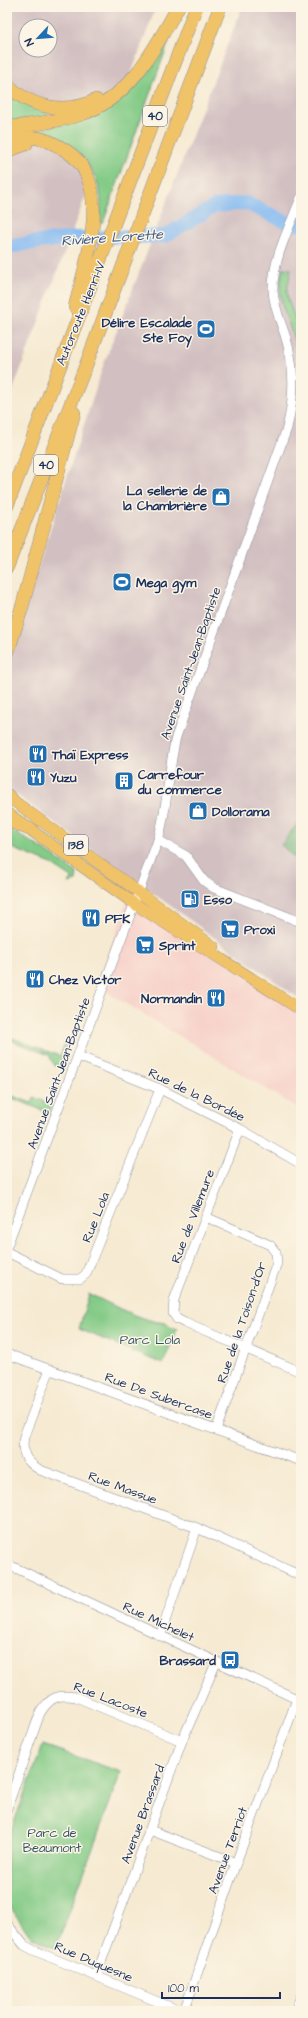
<svg xmlns="http://www.w3.org/2000/svg" width="308" height="2018" font-family="'Architects Daughter',sans-serif">
<style>
.built{fill:#f7d1c9}
.industrial{fill:#d2bfc1;fill-rule:evenodd}
.green{fill:#84cb87;stroke:#507d72}
.forest{fill:#6baf74;stroke:#436f69}
.lines{fill:none;stroke-linecap:round;stroke-linejoin:round}
.river{stroke:#83b9f2;stroke-width:14}
.minor-casing{stroke:#888c98;stroke-width:10}
.major-casing{stroke:#888c98;stroke-width:12}
.highway-casing{stroke:#888c98;stroke-width:14}
.minor{stroke:#fff;stroke-width:9}
.major{stroke:#f1c369;stroke-width:11}
.highway{stroke:#f1c369;stroke-width:13}
.labels{text-anchor:middle;stroke-width:3;stroke-linejoin:round;paint-order:stroke}
.shield{fill:#fcf5e5;stroke:#5e6a86;stroke-width:1}
.shield-label{font-size:12px;font-weight:bold;fill:#1b2f5e}
.street-label{font-size:13px;fill:#1b2f5e;stroke:#fcf5e5}
.poi-label{font-size:13px;font-weight:bold;fill:#1b2f5e;stroke:#fcf5e5;text-anchor:start}
.park-label{font-size:13px;fill:#355668;stroke:#fcf5e5}
.water-label{font-size:14px;font-style:italic;fill:#3a588a;stroke:#fcf5e5}
</style>
<rect width="100%" height="100%" fill="#fcf5e5"/>
<filter id="ink" filterUnits="userSpaceOnUse"><feTurbulence type="fractalNoise" baseFrequency=".025" numOctaves="2"/><feDisplacementMap in="SourceGraphic" scale="8" xChannelSelector="R" yChannelSelector="G"/><feConvolveMatrix kernelMatrix="1 2 1 2 8 2 1 2 1" color-interpolation-filters="sRGB"/></filter>
<filter id="wash" filterUnits="userSpaceOnUse"><feTurbulence type="fractalNoise" baseFrequency=".012" numOctaves="4" result="noise"/><feDisplacementMap in="SourceGraphic" scale="16" xChannelSelector="R" yChannelSelector="G"/><feGaussianBlur stdDeviation="0.9" result="paint"/><feColorMatrix in="noise" values="0 0 0 0 0 0 0 0 0 0 0 0 0 0 0 0 0 1.4 0 .05"/><feComposite in="paint" operator="in"/></filter>
<g filter="url(#wash)">
<rect width="100%" height="100%" fill="#f6ead2"/>
<polygon class="built" points="130,893 301,1009 301,1110 97,986"/>
<g class="industrial">
<path d="M 7,7 L 156,7 L 7,406 ZM 26,26 L 50,26 L 50,50 L 26,50 Z"/>
<polygon points="242,7 301,7 301,1000 7,788 7,664 103,366"/>
</g>
<g class="green">
<path d="M 169,41 L 103,223 L 98,223 C 99,215 102,204 100,195 C 97,174 82,149 61,141 C 53,138 43,136 34,134 L 34,130 C 76,122 108,117 138,84 C 150,71 158,54 169,41 Z"/>
<polygon points="7,90 47,111 47,116 7,122"/>
<path d="M 283,268 L 291,269 L 287,291 L 288,299 L 301,336 L 301,373 C 300,365 299,357 297,349 C 289,317 274,303 283,268 Z"/>
<polygon points="7,828 43,849 77,873 76,881 69,883 72,878 49,863 7,846"/>
<polygon points="7,1036 60,1056 67,1038 71,1039 61,1066 54,1066 49,1055 7,1039"/>
<polygon points="7,1094 32,1103 34,1097 52,1105 49,1113 7,1096"/>
<path d="M 89,1294 C 114,1305 139,1321 166,1323 L 170,1327 L 177,1329 L 163,1364 L 79,1329 Z"/>
<polygon points="43,1745 121,1772 56,1948 30,1936 7,1902 7,1841"/>
</g>
<polygon class="forest" points="301,819 301,865 281,845"/>
<g class="lines">
<polyline class="river" points="7,247 37,242 76,238 165,236 215,206 246,203 286,222 301,225"/>
</g>
</g>
<g filter="url(#ink)">
<g class="lines">
<defs>
<g id="minor">
<polyline points="158,840 186,856 204,881 214,888 301,922"/>
<polyline points="78,1056 160,1089 240,1129 301,1164"/>
<polyline points="240,1129 174,1300 173,1313 177,1319 185,1323 301,1372"/>
<polyline points="206,1217 270,1245 276,1253 277,1263 216,1430"/>
<path d="M 7,1246 L 158,840 C 168,806 168,771 176,737 L 287,428 C 295,395 295,367 285,335 C 280,320 274,307 273,291 C 272,260 290,226 301,198"/>
<polyline points="7,1252 62,1279 80,1279 86,1274 160,1089"/>
<polyline points="7,1354 301,1461"/>
<path d="M 50,1369 L 24,1436 C 21,1453 25,1461 40,1470 L 197,1528 L 301,1576"/>
<polyline points="7,1564 301,1701"/>
<polyline points="160,1636 197,1528"/>
<path d="M 7,1808 L 40,1713 C 50,1697 58,1694 76,1697 L 182,1741"/>
<polyline points="150,1830 236,1863"/>
<polyline points="7,1924 24,1945 33,1950 180,2011"/>
<polyline points="96,1976 182,1741 216,1663"/>
<polyline points="184,2011 236,1863 297,1699"/>
<polyline points="295,2011 301,1996"/>
</g>
<g id="major">
<polyline points="7,796 214,947"/>
<polyline points="7,813 135,904 301,1010"/>
</g>
<g id="highway">
<path d="M 7,84 C 29,108 66,115 96,100"/>
<path d="M 7,128 C 32,124 59,122 82,114 C 130,98 155,48 178,7"/>
<path d="M 7,140 C 16,139 28,136 37,138 C 47,139 57,145 65,150 C 115,181 86,261 75,307"/>
<polyline points="7,151 26,144"/>
<polyline points="7,506 196,7"/>
<polyline points="7,567 86,365 220,7"/>
<polyline points="7,654 22,607 74,413"/>
<polyline points="7,795 12,800"/>
<polyline points="7,820 32,830"/>
</g>
</defs>
<use href="#minor" class="minor-casing"/>
<use href="#major" class="major-casing"/>
<use href="#highway" class="highway-casing"/>
<use href="#minor" class="minor"/>
<use href="#major" class="major"/>
<use href="#highway" class="highway"/>
</g>
</g>
<defs>
<symbol id="stadium-square" viewBox="-11 -11 22 22"><rect x="-9" y="-9" width="18" height="18" rx="4" fill="#1f6fb2" stroke="#fcf5e5"/><path d="M0-5a6.5 5 0 1 0 0 10a6.5 5 0 1 0 0-10ZM-3.5-1.8h7v3.6h-7Z" fill="#fff"/></symbol>
<symbol id="shop-square" viewBox="-11 -11 22 22"><rect x="-9" y="-9" width="18" height="18" rx="4" fill="#1f6fb2" stroke="#fcf5e5"/><path d="M-5-2.5h2.3a2.7 3.5 0 0 1 5.4 0H5L5.5 6h-11ZM-1.5-2.5h3a1.5 2.3 0 0 0-3 0Z" fill="#fff"/></symbol>
<symbol id="restaurant-square" viewBox="-11 -11 22 22"><rect x="-9" y="-9" width="18" height="18" rx="4" fill="#1f6fb2" stroke="#fcf5e5"/><path d="M-5-6h1v4h1v-4h1v4h1v-4h1v5L-1.5 .5V6h-2V.5L-5-1ZM5-6V6H3V1.5H1.5Q1.5-4 5-6Z" fill="#fff"/></symbol>
<symbol id="building-square" viewBox="-11 -11 22 22"><rect x="-9" y="-9" width="18" height="18" rx="4" fill="#1f6fb2" stroke="#fcf5e5"/><path d="M-4-6H4V6H1V3H-1V6H-4ZM-2.5-4.3h1.7v1.8h-1.7ZM.8-4.3h1.7v1.8H.8ZM-2.5-1h1.7V.8h-1.7ZM.8-1h1.7V.8H.8Z" fill="#fff"/></symbol>
<symbol id="fuel-square" viewBox="-11 -11 22 22"><rect x="-9" y="-9" width="18" height="18" rx="4" fill="#1f6fb2" stroke="#fcf5e5"/><path d="M-5.5-6h7V0h2V4h1.3V-2.5L3-4.5l.8-.8L6-3V5H2.5V1h-1V6h-7ZM-4.2-4.7v3.2H.2V-4.7Z" fill="#fff"/></symbol>
<symbol id="supermarket-square" viewBox="-11 -11 22 22"><rect x="-9" y="-9" width="18" height="18" rx="4" fill="#1f6fb2" stroke="#fcf5e5"/><path d="M-6-5.5h2.5l.6 2H6L4.5 2H-2.5L-4.4-4H-6ZM-1.5 3.2a1.3 1.3 0 1 0 .1 0ZM3 3.2a1.3 1.3 0 1 0 .1 0Z" fill="#fff"/></symbol>
<symbol id="bus-square" viewBox="-11 -11 22 22"><rect x="-9" y="-9" width="18" height="18" rx="4" fill="#1f6fb2" stroke="#fcf5e5"/><path d="M-5-6H5V4H4V6H2V4H-2V6H-4V4H-5ZM-3.5-4V0h7V-4ZM-3.5 1.2v1.5H-2V1.2ZM2 1.2v1.5H3.5V1.2Z" fill="#fff"/></symbol>
</defs>
<g fill-rule="evenodd">
<use href="#stadium-square" x="195" y="318" width="22" height="22"/>
<use href="#shop-square" x="210" y="486" width="22" height="22"/>
<use href="#stadium-square" x="111" y="571" width="22" height="22"/>
<use href="#restaurant-square" x="27" y="743" width="22" height="22"/>
<use href="#restaurant-square" x="25" y="766" width="22" height="22"/>
<use href="#building-square" x="113" y="770" width="22" height="22"/>
<use href="#shop-square" x="187" y="800" width="22" height="22"/>
<use href="#fuel-square" x="179" y="888" width="22" height="22"/>
<use href="#restaurant-square" x="80" y="907" width="22" height="22"/>
<use href="#supermarket-square" x="219" y="918" width="22" height="22"/>
<use href="#supermarket-square" x="134" y="934" width="22" height="22"/>
<use href="#restaurant-square" x="24" y="968" width="22" height="22"/>
<use href="#restaurant-square" x="205" y="987" width="22" height="22"/>
<use href="#bus-square" x="219" y="1649" width="22" height="22"/>
</g>
<g class="labels">
<g class="shield">
<rect x="143" y="106" width="24" height="20" rx="3"/>
<rect x="34" y="455" width="24" height="20" rx="3"/>
<rect x="64" y="835" width="24" height="20" rx="3"/>
</g>
<g class="shield-label">
<text x="155" y="120">40</text>
<text x="46" y="469">40</text>
<text x="76" y="849">138</text>
</g>
<g class="street-label">
<text transform="translate(80 313) rotate(-68)" y="5">Autoroute Henri-IV</text>
<text transform="translate(190 663) rotate(-71)" y="5">Avenue Saint-Jean-Baptiste</text>
<text transform="translate(58 1073) rotate(-70)" y="5">Avenue Saint-Jean-Baptiste</text>
<text transform="translate(197 1094) rotate(26)" y="5">Rue de la Bordée</text>
<text transform="translate(192 1216) rotate(-69)" y="5">Rue de Villemure</text>
<text transform="translate(95 1217) rotate(-68)" y="5">Rue Lola</text>
<text transform="translate(241 1322) rotate(-71)" y="5">Rue de la Toison-d'Or</text>
<text transform="translate(159 1395) rotate(20)" y="5">Rue De Subercase</text>
<text transform="translate(123 1487) rotate(20)" y="5">Rue Massue</text>
<text transform="translate(159 1621) rotate(25)" y="5">Rue Michelet</text>
<text transform="translate(111 1699) rotate(21)" y="5">Rue Lacoste</text>
<text transform="translate(142 1814) rotate(-70)" y="5">Avenue Brassard</text>
<text transform="translate(227 1850) rotate(-70)" y="5">Avenue Terriot</text>
<text transform="translate(94 1961) rotate(23)" y="5">Rue Duquesne</text>
</g>
<g class="poi-label">
<text x="192" y="327" text-anchor="end">Délire Escalade<tspan x="192" dy="15">Ste Foy</tspan></text>
<text x="207" y="495" text-anchor="end">La sellerie de<tspan x="207" dy="15">la Chambrière</tspan></text>
<text x="136" y="587">Mega gym</text>
<text x="52" y="759">Thaï Express</text>
<text x="138" y="779">Carrefour<tspan x="138" dy="15">du commerce</tspan></text>
<text x="50" y="782">Yuzu</text>
<text x="212" y="816">Dollorama</text>
<text x="204" y="904">Esso</text>
<text x="105" y="923">PFK</text>
<text x="244" y="934">Proxi</text>
<text x="159" y="950">Sprint</text>
<text x="49" y="984">Chez Victor</text>
<text x="202" y="1003" text-anchor="end">Normandin</text>
<text x="216" y="1665" text-anchor="end">Brassard</text>
</g>
<g class="park-label">
<text x="150" y="1344">Parc Lola</text>
<text x="52" y="1837">Parc de<tspan x="52" dy="15">Beaumont</tspan></text>
</g>
<g class="water-label">
<text transform="translate(112 237) rotate(-4)" y="5">Rivière Lorette</text>
</g>
</g>
<rect width="308" height="2018" fill="none" stroke="#fcf5e5" stroke-width="24"/>
<g transform="translate(38 38) rotate(244)"><circle r="19" fill="#fcf5e5" stroke="#a2a6af"/>
<path d="M0-3L7 15L0 10L-7 15Z" fill="#1f6fb2"/>
<text y="-6" font-size="11" font-weight="bold" text-anchor="middle" fill="#1b2f5e">N</text>
</g>
<path d="M162 1992v6h118v-6" fill="none" stroke="#1b2f5e" stroke-width="2"/>
<text x="168" y="1992" font-size="12" fill="#1b2f5e" stroke="#fcf5e5" stroke-width="3" paint-order="stroke">100 m</text>
</svg>
